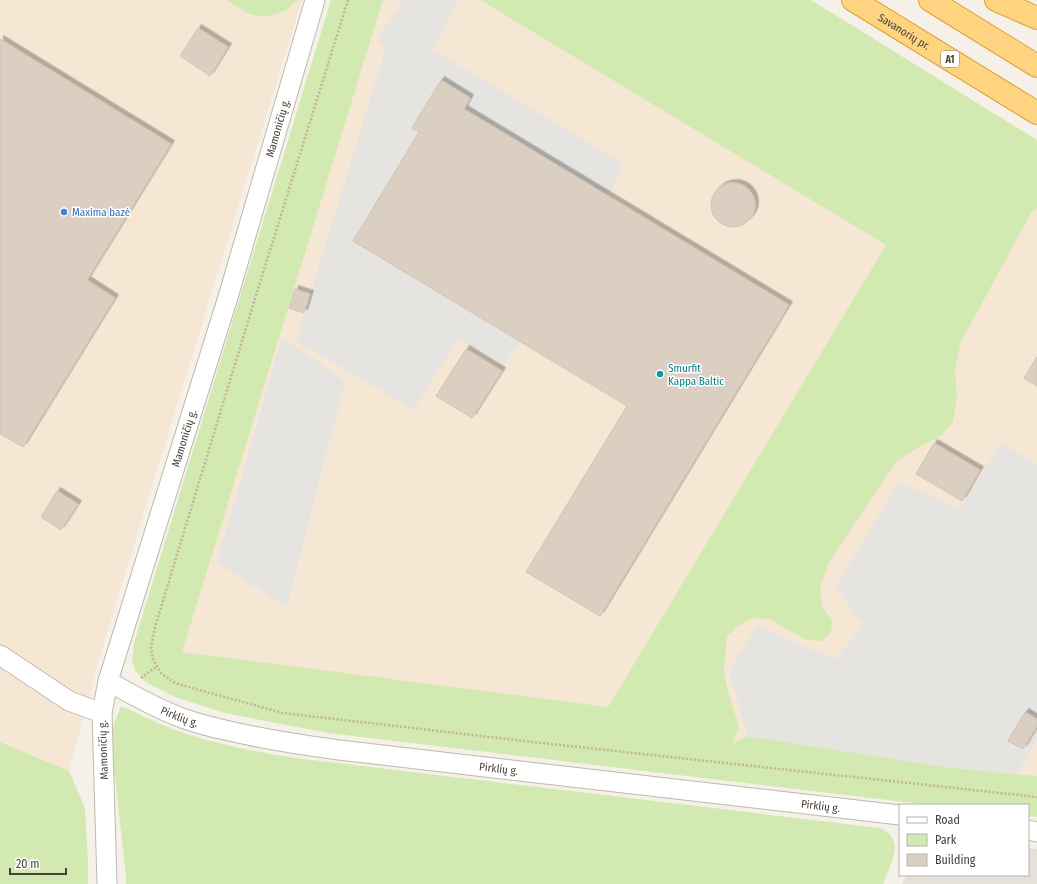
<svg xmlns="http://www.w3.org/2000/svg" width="1037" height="884" font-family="'Fira Sans Condensed',sans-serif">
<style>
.commercial{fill:#f6e7d4}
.industrial{fill:#e4e0da}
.green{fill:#d2e9b1}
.parking{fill:#e6e4e1}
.building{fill:#dacfc1;stroke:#d2c4b1;filter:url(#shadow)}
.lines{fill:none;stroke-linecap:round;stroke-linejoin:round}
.minor-casing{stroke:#c0b8ab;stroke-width:21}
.trunk-casing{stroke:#e09d38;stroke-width:24}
.path{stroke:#c2b49c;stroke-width:2.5;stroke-dasharray:2 2;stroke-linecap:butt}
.minor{stroke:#fff;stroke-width:19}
.trunk{stroke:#ffd481;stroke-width:22}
.shop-dot{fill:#3f7fe0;stroke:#fff;stroke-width:1.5}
.culture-dot{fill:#0f9aa8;stroke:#fff;stroke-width:1.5}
.labels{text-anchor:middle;stroke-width:3;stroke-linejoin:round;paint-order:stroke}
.shield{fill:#fff;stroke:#807a73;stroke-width:1}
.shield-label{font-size:10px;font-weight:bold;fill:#494137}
.street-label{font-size:11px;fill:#494137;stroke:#fff}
.shop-label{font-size:11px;fill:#366cbe;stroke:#fff;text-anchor:start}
.culture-label{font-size:11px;fill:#0d838f;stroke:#fff;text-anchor:start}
</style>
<defs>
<filter id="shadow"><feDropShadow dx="3.5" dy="-3.5" stdDeviation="0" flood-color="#0004"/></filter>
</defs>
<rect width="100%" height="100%" fill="#f5f1e9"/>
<g class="commercial">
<polygon points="0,0 227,0 249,14 285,11 298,0 302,0 102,649 69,771 0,742"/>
<polygon points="383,0 480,0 886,245 608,707 181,652"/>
<polygon points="1037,208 1037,776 945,767 733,745 729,695 724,672 727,636 737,627 753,618 769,619 806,640 832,620 822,606 820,589 828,564 896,462 919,447 940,437 957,396 955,371 961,342 1031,212"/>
</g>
<polygon class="industrial" points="1028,848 1037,849 1037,884 902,884 907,875 1028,875"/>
<g class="green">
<polygon points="227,0 298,0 285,11 264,17 249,14"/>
<polygon points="331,0 383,0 182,652 608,707 886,245 480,0 811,0 1037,140 1037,208 1031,213 961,342 955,371 957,396 953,422 940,437 919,447 896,462 828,564 820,589 822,606 832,620 831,633 821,641 806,640 769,619 753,618 737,627 727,636 724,672 729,695 739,726 733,744 747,736 945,767 1037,776 1037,817 1028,816 1028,805 929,805 328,733 225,713 175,697 145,682 135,670 132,661 134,643"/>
<path d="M 121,706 C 142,715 162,726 184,733 C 220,745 257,752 295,758 L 880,828 C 907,840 890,864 883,884 L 126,884 L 126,876 L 115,777 L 106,755 L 108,741 Z"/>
<polygon points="0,742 69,771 85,808 88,864 88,884 0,884"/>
</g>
<g class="parking">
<polygon points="403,0 459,0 432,49 624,164 608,196 464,109 470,98 440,81 412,128 419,132 353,241 520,342 504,365 458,339 414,410 296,341 386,47 377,40"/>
<polygon points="282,337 345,381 287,608 217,562"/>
<polygon points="1001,443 1037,464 1037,740 1017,774 945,767 747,736 729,670 757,626 835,659 863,627 836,586 899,482 959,509"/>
</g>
<g class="building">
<polygon points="198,28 228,47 210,76 180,56"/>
<polygon points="0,39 171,144 87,280 115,298 23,447 0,434"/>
<polygon points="441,80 470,98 464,109 789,305 600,616 526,572 627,406 353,241 419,132 412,128"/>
<circle cx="733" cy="205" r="22"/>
<polygon points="295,289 310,294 304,313 289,308"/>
<polygon points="466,349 502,371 472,418 436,396"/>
<polygon points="1037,357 1037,386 1024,378"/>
<polygon points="934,443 980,470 962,501 916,474"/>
<polygon points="57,491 78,504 61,530 41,517"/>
<polygon points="1025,712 1037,719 1037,726 1023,749 1008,741"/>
</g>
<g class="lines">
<defs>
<g id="minor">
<polyline points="0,655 69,701 102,713"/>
<path id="s1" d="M 108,681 C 132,695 156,708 182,718 C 196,723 211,727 225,730 C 263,739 301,745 339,750 L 900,815"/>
<polyline points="1028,830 1037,832"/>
<path id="s2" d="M 107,884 L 102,713 L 108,681 L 228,297 L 315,0"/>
</g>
<g id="trunk">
<path id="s3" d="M 853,0 L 1037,113"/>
<polyline points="930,0 1037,66"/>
<polyline points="996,0 1037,18"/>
</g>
</defs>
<use href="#minor" class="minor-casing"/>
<use href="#trunk" class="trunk-casing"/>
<g class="path">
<polyline points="348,0 253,305 155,627 151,647 153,660 162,674 175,683 199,690 283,713 542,743 1037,797"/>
<polyline points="141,678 157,666"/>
</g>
<use href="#minor" class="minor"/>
<use href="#trunk" class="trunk"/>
</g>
<circle class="shop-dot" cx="64" cy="212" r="4"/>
<circle class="culture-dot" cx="660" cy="374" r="4"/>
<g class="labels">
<rect class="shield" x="941" y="51" width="18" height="16" rx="3"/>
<g class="shield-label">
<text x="950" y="63">A1</text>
</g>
<g class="street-label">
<text dy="4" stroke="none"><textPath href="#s3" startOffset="60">Savanorių pr.</textPath></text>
<text dy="4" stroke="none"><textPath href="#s2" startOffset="782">Mamoničių g.</textPath></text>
<text dy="4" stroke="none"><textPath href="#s2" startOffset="458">Mamoničių g.</textPath></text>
<text dy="4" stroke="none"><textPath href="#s1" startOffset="80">Pirklių g.</textPath></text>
<text transform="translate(103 750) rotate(-92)" y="4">Mamoničių g.</text>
<text dy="4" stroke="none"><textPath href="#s1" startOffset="404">Pirklių g.</textPath></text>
<text dy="4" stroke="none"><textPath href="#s1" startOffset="728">Pirklių g.</textPath></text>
</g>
<g class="shop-label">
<text x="72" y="216">Maxima bazė</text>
</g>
<g class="culture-label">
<text x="668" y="372">Smurfit<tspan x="668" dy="13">Kappa Baltic</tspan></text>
</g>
</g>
<rect x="899" y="804" width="130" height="72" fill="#ffffff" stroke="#b6b3af"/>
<rect x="907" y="817" width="20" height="6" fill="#ffffff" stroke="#b6b3af"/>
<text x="935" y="824" font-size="12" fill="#494137">Road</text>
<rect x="907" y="834" width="20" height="12" fill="#d2e9b1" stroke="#b6b3af"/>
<text x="935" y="844" font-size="12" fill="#494137">Park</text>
<rect x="907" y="854" width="20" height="12" fill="#dacfc1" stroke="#b6b3af"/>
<text x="935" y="864" font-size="12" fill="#494137">Building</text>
<path d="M10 868v6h56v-6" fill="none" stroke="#494137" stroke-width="2"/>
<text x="16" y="868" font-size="12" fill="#494137" stroke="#ffffff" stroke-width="3" paint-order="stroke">20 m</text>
</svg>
